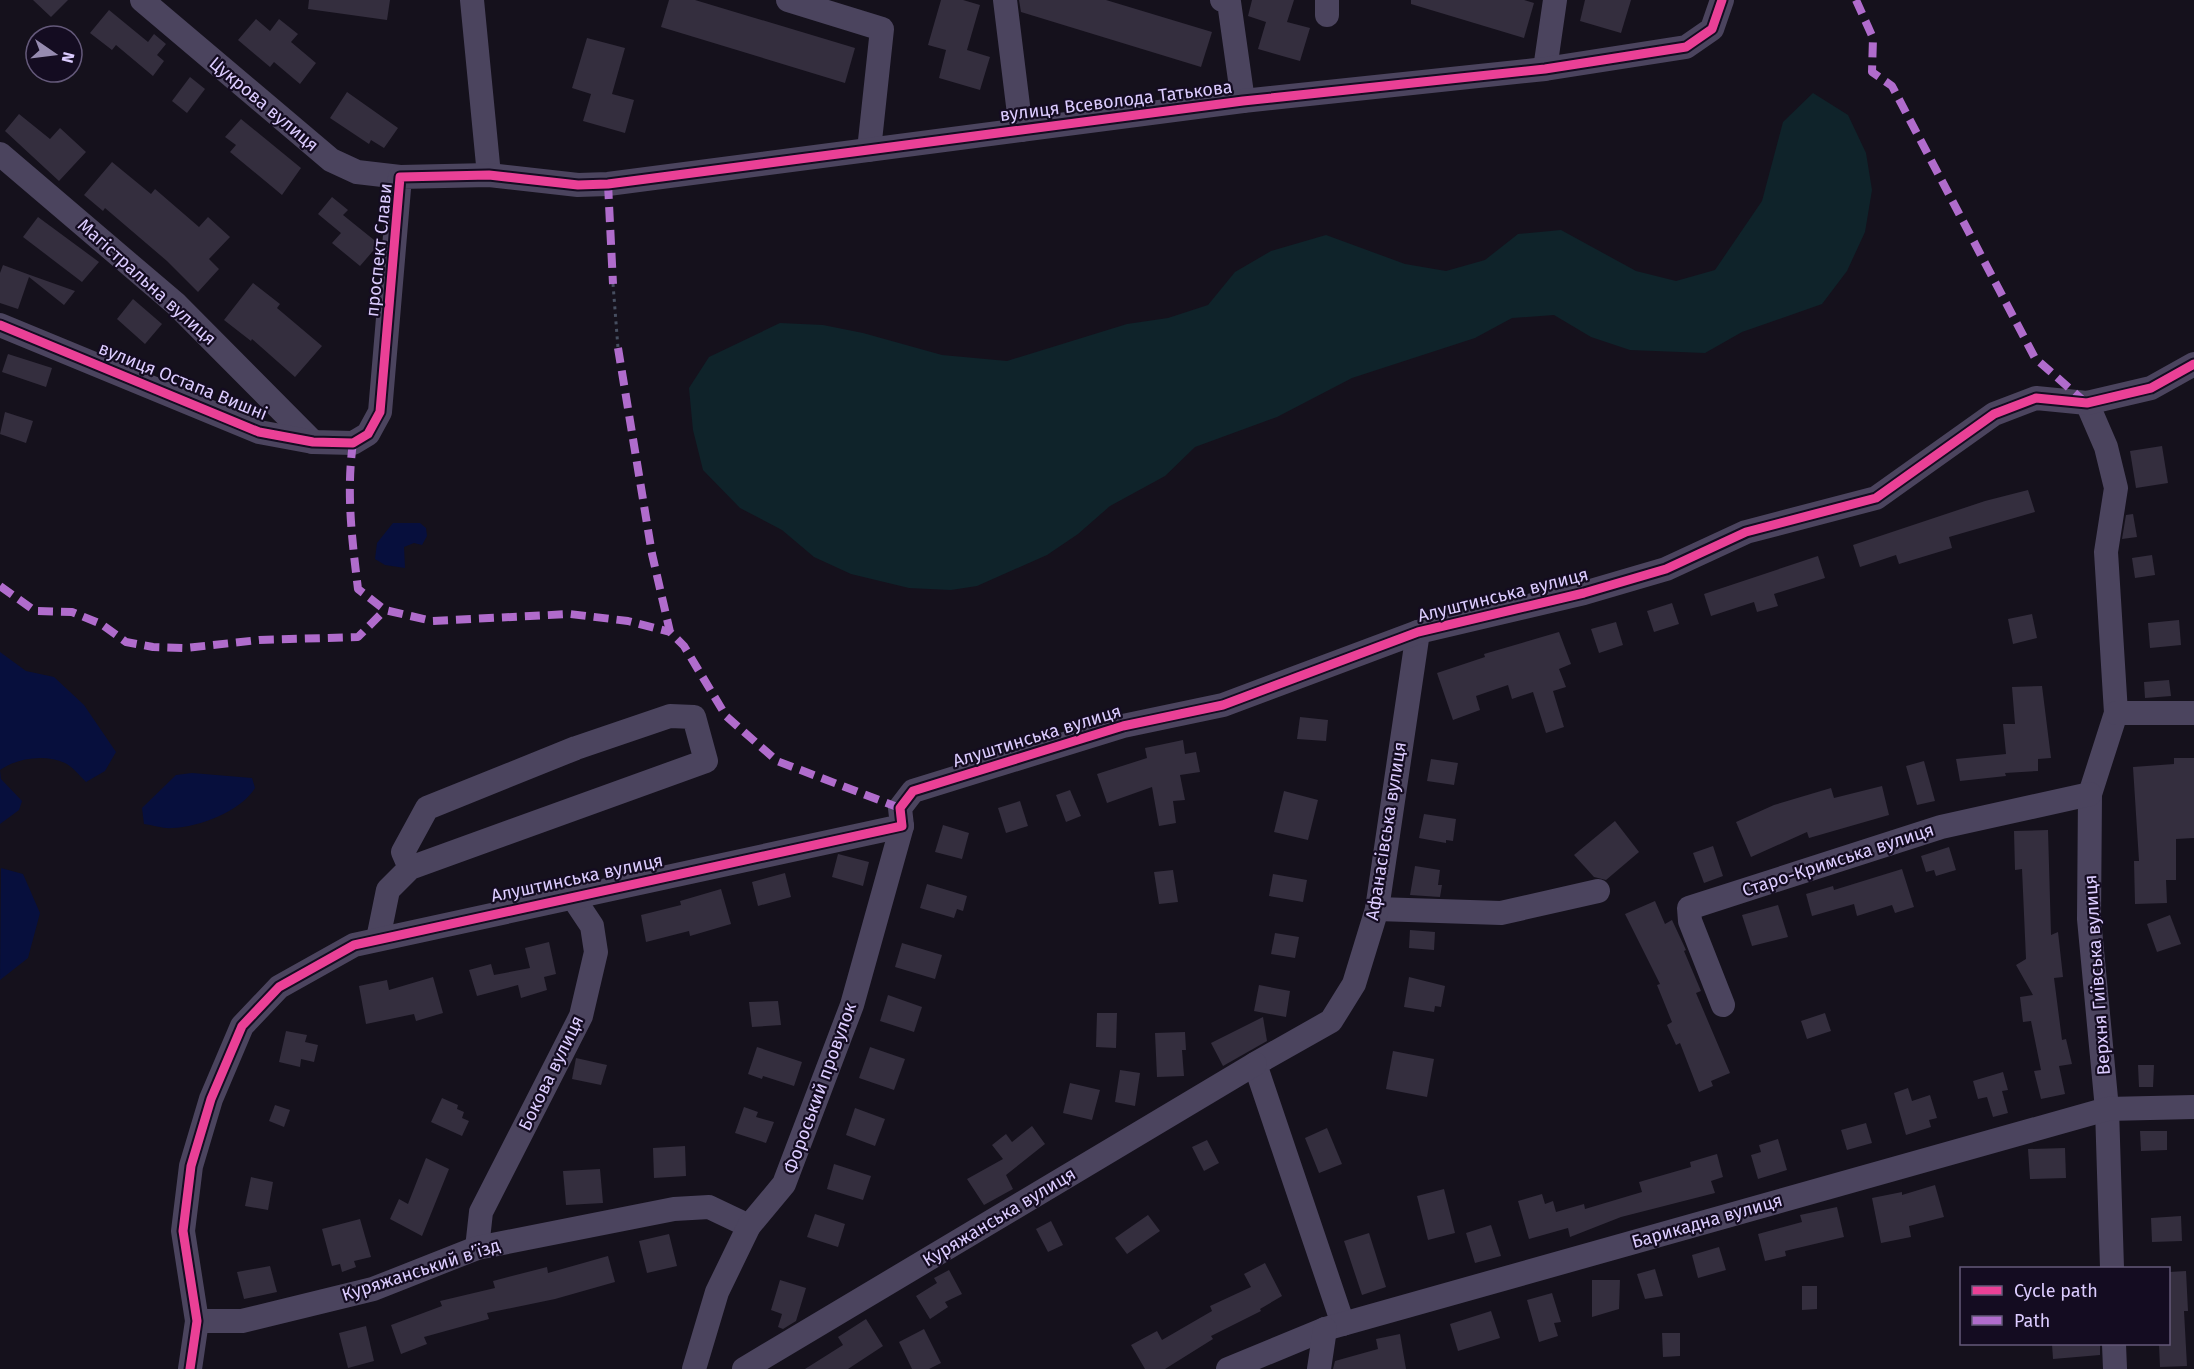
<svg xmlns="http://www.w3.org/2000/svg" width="2194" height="1369" font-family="'Fira Sans',sans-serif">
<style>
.green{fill:#0f232a}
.water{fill:#070f3d}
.building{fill:#342e3e}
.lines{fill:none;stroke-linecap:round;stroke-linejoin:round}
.path{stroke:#464e60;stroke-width:3;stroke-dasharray:3 4.5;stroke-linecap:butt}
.minor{stroke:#4b445e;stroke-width:24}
.quiet{stroke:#b06ccc;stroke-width:8;stroke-dasharray:15 8;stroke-linecap:butt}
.cycleway-casing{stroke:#140c21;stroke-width:13}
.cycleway{stroke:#ea4096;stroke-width:9}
.labels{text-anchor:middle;stroke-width:4.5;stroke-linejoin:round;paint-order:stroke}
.street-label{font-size:18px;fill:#dcccff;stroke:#140c21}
</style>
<rect width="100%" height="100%" fill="#15111c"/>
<polygon class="green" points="1813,93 1848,115 1866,153 1872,190 1865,232 1847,271 1822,304 1742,332 1705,353 1630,350 1591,337 1554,315 1512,318 1475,338 1352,378 1277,417 1195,447 1165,476 1110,506 1078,534 1047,555 977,586 951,590 909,588 851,574 814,557 782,530 740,508 703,470 693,430 689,388 709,357 780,323 823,325 863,333 942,355 1007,361 1127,324 1168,318 1208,305 1235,272 1271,251 1326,235 1405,264 1446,271 1485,260 1518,234 1561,230 1636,271 1676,281 1715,270 1762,201 1783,122"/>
<g class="water">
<polygon points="393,523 420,523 426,528 427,536 422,545 414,543 404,547 405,568 385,565 375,559 377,543"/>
<path d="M 0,652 L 26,671 L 54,677 L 84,705 L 116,752 L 105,771 L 86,782 C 80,776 72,766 65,763 C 45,754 17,758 0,770 Z"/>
<polygon points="0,770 1,779 22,801 19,810 0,824"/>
<path d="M 192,773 L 252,778 L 255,788 C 241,811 200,827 172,828 C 164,829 153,825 144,824 L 142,808 L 176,775 Z"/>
<polygon points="1,868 23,874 40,913 28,958 0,980"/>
</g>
<g class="building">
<polygon points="33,0 68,0 51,17"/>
<polygon points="309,0 390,0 387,20 308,9"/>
<polygon points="669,0 695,0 855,48 845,83 661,27"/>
<polygon points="941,0 963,0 980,5 967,50 990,57 980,90 939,78 946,50 928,45"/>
<polygon points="1019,0 1106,0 1212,32 1201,67 1021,12"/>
<polygon points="1252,0 1294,0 1287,22 1310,28 1300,61 1258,49 1266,22 1248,16"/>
<polygon points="1411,0 1524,0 1534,3 1524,38 1411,4"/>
<polygon points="1585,0 1631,0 1621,33 1580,21"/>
<polygon points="109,10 148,42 154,34 166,44 157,55 164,61 153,76 116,45 112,50 90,33"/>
<polygon points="256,19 270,31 279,19 298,34 291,42 316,63 300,84 274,62 270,67 238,40"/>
<polygon points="587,38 625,48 612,94 634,100 625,133 583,121 591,94 572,88"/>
<polygon points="190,77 205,89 187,113 172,101"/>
<polygon points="347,92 398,128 384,148 371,140 369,144 330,118"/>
<polygon points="19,114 50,139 60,128 86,152 59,181 5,131"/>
<polygon points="241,119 301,168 282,195 230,152 236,145 225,137"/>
<polygon points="112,162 151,194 155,189 199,227 208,217 230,237 209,259 219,269 198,292 167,261 105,208 103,211 84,195"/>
<polygon points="332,197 348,210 343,215 379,244 360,266 332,243 341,233 318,214"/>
<polygon points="38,217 99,262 82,282 23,237"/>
<polygon points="3,265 30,275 75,291 64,305 29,277 18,309 0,303 0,273"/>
<polygon points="253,283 280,304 277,308 322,346 295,377 252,339 251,341 224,320"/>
<polygon points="133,299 162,324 145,344 117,319"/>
<polygon points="8,354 52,368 46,387 2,372"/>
<polygon points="5,412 33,421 26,443 0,434"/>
<polygon points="2162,446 2168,483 2136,488 2130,451"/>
<polygon points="2028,490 2035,512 1949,537 1952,548 1899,564 1896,555 1860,567 1853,545 1985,501"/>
<polygon points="2133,514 2137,537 2122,539 2126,515"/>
<polygon points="2152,555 2155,575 2135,578 2132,558"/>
<polygon points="1818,556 1825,578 1774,594 1778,606 1757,612 1754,602 1711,616 1704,594"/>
<polygon points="1672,603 1679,624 1654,632 1647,611"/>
<polygon points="2032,614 2037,638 2013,644 2008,619"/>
<polygon points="2179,620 2181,645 2150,648 2148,623"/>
<polygon points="1616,622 1623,645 1599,653 1591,629"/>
<polygon points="1559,632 1571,664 1559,669 1566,687 1553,691 1564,727 1546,733 1533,692 1512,699 1508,685 1476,696 1480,710 1453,720 1437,673 1485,657 1484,654"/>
<polygon points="2169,680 2171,696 2145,698 2144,682"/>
<polygon points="2042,686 2051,758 2038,759 2038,771 2005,773 2006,776 1960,781 1956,759 2006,754 2003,724 2015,724 2012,687"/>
<polygon points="1300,717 1328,720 1326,741 1297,739"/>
<polygon points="1183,740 1185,754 1196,752 1200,772 1180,775 1185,800 1173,801 1176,823 1159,826 1152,787 1107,803 1097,774 1147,758 1145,748"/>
<polygon points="2174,758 2194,758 2194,838 2176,839 2176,880 2166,880 2167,903 2135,904 2134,861 2139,861 2133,767 2174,764"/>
<polygon points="1431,759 1458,763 1454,785 1427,781"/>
<polygon points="1924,761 1935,801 1917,805 1906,766"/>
<polygon points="1882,786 1889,815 1809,838 1807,832 1751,857 1736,822 1774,805 1831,788 1834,798"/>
<polygon points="1070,790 1081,816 1066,822 1056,795"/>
<polygon points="1284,791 1318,800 1308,840 1274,832"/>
<polygon points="1020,801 1028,826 1006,833 998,808"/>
<polygon points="1424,814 1456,819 1453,841 1446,840 1446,843 1419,838"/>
<polygon points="1615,821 1639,852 1606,880 1594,877 1574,855"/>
<polygon points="943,825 969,833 962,859 935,852"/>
<polygon points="2048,830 2051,935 2058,932 2063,977 2054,978 2062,1040 2066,1039 2072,1064 2059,1066 2065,1094 2041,1099 2034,1071 2041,1070 2031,1021 2023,1022 2020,997 2033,995 2016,965 2026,959 2022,869 2015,870 2014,831"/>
<polygon points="1713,846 1723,876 1704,883 1693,853"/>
<polygon points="1949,847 1956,870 1936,876 1934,870 1926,872 1921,856"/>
<polygon points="838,854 869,862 863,886 832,877"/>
<polygon points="1415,866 1440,870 1438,885 1442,885 1440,897 1410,895"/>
<polygon points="1902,869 1914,907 1895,913 1892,905 1857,916 1854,904 1812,916 1806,894 1833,886 1834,890"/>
<polygon points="1173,870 1178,902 1159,904 1154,872"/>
<polygon points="785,873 791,897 758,906 752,882"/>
<polygon points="1273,874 1307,880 1303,902 1269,896"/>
<polygon points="927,884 967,896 963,911 957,909 954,918 920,908"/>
<polygon points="721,889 731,924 690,936 689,931 646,942 641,915 681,905 680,901"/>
<polygon points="1655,901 1665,924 1672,920 1686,950 1684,951 1701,991 1696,993 1730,1073 1711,1081 1713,1086 1699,1092 1680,1043 1676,1045 1667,1025 1672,1022 1657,985 1660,984 1625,914"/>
<polygon points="1778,905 1788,937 1752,946 1742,915"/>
<polygon points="2170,915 2181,944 2157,952 2147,924"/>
<polygon points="1410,930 1435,932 1434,950 1409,948"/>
<polygon points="1275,933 1299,937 1295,958 1271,954"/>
<polygon points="549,942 556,974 544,977 547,990 521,998 518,985 477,996 469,970 491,964 494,975 530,968 525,948"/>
<polygon points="902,943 942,955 935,979 895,967"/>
<polygon points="433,977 443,1013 416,1021 414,1014 366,1024 359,986 387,980 389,990"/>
<polygon points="1409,977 1445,986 1441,1007 1435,1006 1434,1012 1404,1007"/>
<polygon points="1259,985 1290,991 1286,1017 1254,1011"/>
<polygon points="888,995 922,1007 914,1032 880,1021"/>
<polygon points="778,1001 781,1025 752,1027 749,1002"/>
<polygon points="1097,1013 1117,1013 1116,1048 1096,1047"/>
<polygon points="1825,1013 1831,1031 1807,1039 1801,1021"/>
<polygon points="1263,1017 1267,1041 1223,1066 1211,1043"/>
<polygon points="286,1031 307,1035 305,1042 318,1045 314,1062 301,1059 300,1067 279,1062"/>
<polygon points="1185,1032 1186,1050 1182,1050 1184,1076 1157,1077 1155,1033"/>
<polygon points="757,1047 802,1062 794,1086 763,1076 762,1079 748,1074"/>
<polygon points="870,1047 905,1059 894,1090 859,1078"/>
<polygon points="1393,1051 1434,1059 1427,1097 1386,1089"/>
<polygon points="576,1058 607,1065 601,1085 572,1079"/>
<polygon points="2138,1065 2154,1065 2153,1087 2139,1087"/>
<polygon points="1120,1070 1140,1073 1135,1106 1115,1102"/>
<polygon points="2003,1072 2008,1090 2002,1091 2008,1113 1993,1117 1987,1097 1978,1099 1973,1081"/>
<polygon points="1070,1083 1100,1090 1092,1120 1063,1113"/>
<polygon points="1908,1088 1912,1101 1930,1095 1937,1118 1929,1120 1931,1127 1906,1135 1894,1093"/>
<polygon points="442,1098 458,1105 457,1109 464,1112 462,1118 469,1121 462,1136 431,1122"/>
<polygon points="275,1105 290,1110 284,1127 269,1121"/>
<polygon points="744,1107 758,1112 756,1117 774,1122 766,1143 735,1133"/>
<polygon points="855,1108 885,1119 875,1146 846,1135"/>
<polygon points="1866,1123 1872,1143 1847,1150 1841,1130"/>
<polygon points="1032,1126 1045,1144 1006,1175 1013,1189 984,1205 967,1179 1003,1159 992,1145 1006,1134 1012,1142"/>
<polygon points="1327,1128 1342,1164 1319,1173 1305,1138"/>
<polygon points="2140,1131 2167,1131 2167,1150 2141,1151"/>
<polygon points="1778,1139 1787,1170 1758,1179 1751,1155 1761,1152 1759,1145"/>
<polygon points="1207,1140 1219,1163 1204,1171 1192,1147"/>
<polygon points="685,1146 686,1176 654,1178 653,1148"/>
<polygon points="2065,1148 2066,1178 2030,1179 2028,1149"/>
<polygon points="1717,1154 1723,1177 1711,1181 1715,1193 1621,1217 1570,1237 1568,1228 1529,1239 1518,1201 1542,1194 1545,1204 1553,1201 1556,1212 1584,1204 1585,1209 1642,1192 1639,1182 1691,1167 1690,1162"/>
<polygon points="426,1158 449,1169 422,1236 390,1219 399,1199 408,1204"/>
<polygon points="834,1164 871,1176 863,1200 827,1189"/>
<polygon points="600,1169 603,1203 566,1205 563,1171"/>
<polygon points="251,1177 273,1182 268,1210 245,1206"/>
<polygon points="1935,1185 1944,1217 1909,1226 1911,1237 1881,1243 1872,1198 1902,1192 1902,1195"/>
<polygon points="1444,1189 1455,1233 1428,1240 1417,1196"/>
<polygon points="1837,1207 1844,1237 1785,1251 1786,1256 1765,1261 1758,1234 1802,1222 1800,1215"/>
<polygon points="815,1214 845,1224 838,1247 807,1237"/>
<polygon points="1148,1215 1160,1231 1127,1254 1115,1238"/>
<polygon points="2181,1216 2182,1241 2152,1242 2151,1218"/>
<polygon points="360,1219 371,1257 354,1261 356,1267 342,1272 340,1264 332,1266 322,1229"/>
<polygon points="1051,1221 1063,1245 1048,1252 1036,1229"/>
<polygon points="1491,1225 1501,1256 1475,1263 1466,1233"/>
<polygon points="1369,1233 1386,1287 1362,1295 1344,1241"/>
<polygon points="669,1234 677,1266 647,1273 639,1241"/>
<polygon points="1719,1247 1726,1270 1698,1278 1692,1255"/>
<polygon points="608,1256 615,1282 555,1299 487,1313 489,1319 424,1337 427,1344 401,1354 391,1325 442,1306 440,1301 495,1288 493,1281 547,1267 548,1273"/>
<polygon points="1265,1263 1282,1296 1260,1309 1261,1311 1211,1336 1213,1339 1165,1369 1145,1369 1131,1345 1157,1331 1162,1340 1212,1311 1210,1306 1251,1287 1244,1274"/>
<polygon points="270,1266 277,1292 244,1299 237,1272"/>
<polygon points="1655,1269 1663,1296 1645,1299 1637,1274"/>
<polygon points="949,1270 962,1294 945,1302 948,1307 930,1319 916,1296 937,1283 934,1278"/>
<polygon points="2186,1271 2188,1311 2184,1311 2187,1366 2160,1367 2159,1344 2169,1344 2169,1272"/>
<polygon points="780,1280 806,1288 796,1321 783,1329 778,1327 782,1314 771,1310"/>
<polygon points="1592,1280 1620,1280 1619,1309 1592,1317"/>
<polygon points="1802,1286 1817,1286 1817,1309 1802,1310"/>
<polygon points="1552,1293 1561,1322 1554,1323 1558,1336 1539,1342 1527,1300"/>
<polygon points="1491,1311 1500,1338 1458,1351 1450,1324"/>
<polygon points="866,1319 883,1346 848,1369 805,1369 843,1345 838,1337"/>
<polygon points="366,1326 374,1361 348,1368 339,1333"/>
<polygon points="924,1329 941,1363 929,1369 912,1369 899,1342"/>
<polygon points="1662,1333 1680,1333 1680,1356 1663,1357"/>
<polygon points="1400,1334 1406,1369 1333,1369 1335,1361 1378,1349 1376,1339"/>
<polygon points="2052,1344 2100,1344 2100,1355 2053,1359"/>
</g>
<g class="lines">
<polyline class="path" points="613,284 618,348"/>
<g class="minor">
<polyline points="142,0 331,160 357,172 400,177"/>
<polyline points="472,0 489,175"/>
<polyline points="788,0 882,29 869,150"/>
<polyline points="1005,0 1021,130"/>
<polyline points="1222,0 1229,2 1243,101"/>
<polyline points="1327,15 1327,0"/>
<polyline points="1545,69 1555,0"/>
<polyline points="0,154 176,304 313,442"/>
<polyline points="0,325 259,432 313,442 353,443 368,434 380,412 400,177 489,175 578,185 608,184 1243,101 1545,69 1686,47 1712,29 1722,0"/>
<polyline points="2087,403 2106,447 2116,488 2106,552 2116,713 2090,794 2089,919 2107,1109 2112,1268"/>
<polyline points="2116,713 2194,713"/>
<polyline points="1377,909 1501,913 1598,891"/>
<polyline points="378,939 388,890 410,868 706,761 694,717 670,716 576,748 427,808 403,852 410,868"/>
<polyline points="1723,1005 1690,921 1689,908 1941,827 2090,794"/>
<polyline points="477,1248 481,1212 581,1016 596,952 592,926 572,896"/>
<polyline points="197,1321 242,1321 373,1289 477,1248 674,1209 709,1207 749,1226"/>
<polyline points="1343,1324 1255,1064 1331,1021 1354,984 1377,909 1418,632"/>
<polyline points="2114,1344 2115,1369"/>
<polyline points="190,1369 197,1321 183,1231 191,1166 211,1099 242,1026 279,987 354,945 902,826 900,808 913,791 1123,726 1223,705 1418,632 1584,593 1666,569 1746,532 1876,498 1994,414 2036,398 2087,403 2151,388 2194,364"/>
<polyline points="694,1369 717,1292 749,1226 784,1184 852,1005 902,826"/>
<polyline points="744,1369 1255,1064"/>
<polyline points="1228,1369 1325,1329 2107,1109 2194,1107"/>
<polyline points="1319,1369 1325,1329"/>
</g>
<g class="quiet">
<polyline points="1856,0 1873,38 1872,72 1892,86 2035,358 2085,402"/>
<polyline points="608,184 613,284"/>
<polyline points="618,348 652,554 670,632 684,646 726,716 777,761 900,808"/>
<path d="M 353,443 C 346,492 352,540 358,589 L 385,610 L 432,621 L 570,614 L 628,621 L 670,632"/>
<polyline points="0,586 35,611 72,612 101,624 126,642 153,647 186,648 259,640 358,637 385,610"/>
</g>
<defs>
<g id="cycleway">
<polyline points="0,325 259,432 313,442 353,443 368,434 380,412 400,177 489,175 578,185 608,184 1243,101 1545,69 1686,47 1712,29 1722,0"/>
<polyline points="190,1369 197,1321 183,1231 191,1166 211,1099 242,1026 279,987 354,945 902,826 900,808 913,791 1123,726 1223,705 1418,632 1584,593 1666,569 1746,532 1876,498 1994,414 2036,398 2087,403 2151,388 2194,364"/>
</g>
</defs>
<use href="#cycleway" class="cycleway-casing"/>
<use href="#cycleway" class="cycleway"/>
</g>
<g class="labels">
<g class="street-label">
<text transform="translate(1116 101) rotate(-7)" y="6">вулиця Всеволода Татькова</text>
<text transform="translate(264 104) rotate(40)" y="6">Цукрова вулиця</text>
<text transform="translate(379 250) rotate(-84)" y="6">проспект Слави</text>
<text transform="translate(147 282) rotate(42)" y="6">Магістральна вулиця</text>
<text transform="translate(183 381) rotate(22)" y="6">вулиця Остапа Вишні</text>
<text transform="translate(1503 595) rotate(-14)" y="6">Алуштинська вулиця</text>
<text transform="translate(1037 736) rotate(-17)" y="6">Алуштинська вулиця</text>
<text transform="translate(1386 831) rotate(-81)" y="6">Афанасівська вулиця</text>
<text transform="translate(1838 860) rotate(-18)" y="6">Старо-Кримська вулиця</text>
<text transform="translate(577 878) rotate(-12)" y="6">Алуштинська вулиця</text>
<text transform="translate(2097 975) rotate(-94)" y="6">Верхня Гиївська вулиця</text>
<text transform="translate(551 1073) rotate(-64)" y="6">Бокова вулиця</text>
<text transform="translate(820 1088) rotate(-70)" y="6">Фороський провулок</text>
<text transform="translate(999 1217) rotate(-31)" y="6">Куряжанська вулиця</text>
<text transform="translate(1707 1221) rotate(-16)" y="6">Барикадна вулиця</text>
<text transform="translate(421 1270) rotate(-18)" y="6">Куряжанський в’їзд</text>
</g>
</g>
<rect x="1960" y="1267" width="210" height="78" fill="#140c21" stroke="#64597a" stroke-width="1.5"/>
<rect x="1972" y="1286" width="30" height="9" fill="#ea4096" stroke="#64597a" stroke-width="1.5"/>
<text x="2014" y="1297" font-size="18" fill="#dcccff">Cycle path</text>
<rect x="1972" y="1316" width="30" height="9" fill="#b06ccc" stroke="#64597a" stroke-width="1.5"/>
<text x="2014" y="1327" font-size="18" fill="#dcccff">Path</text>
<g transform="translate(54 54) rotate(104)"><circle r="28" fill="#140c21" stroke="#64597a" stroke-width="1.5"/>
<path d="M0-4.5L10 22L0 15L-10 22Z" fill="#968bb0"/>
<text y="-9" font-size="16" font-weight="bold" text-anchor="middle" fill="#dcccff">N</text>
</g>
</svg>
